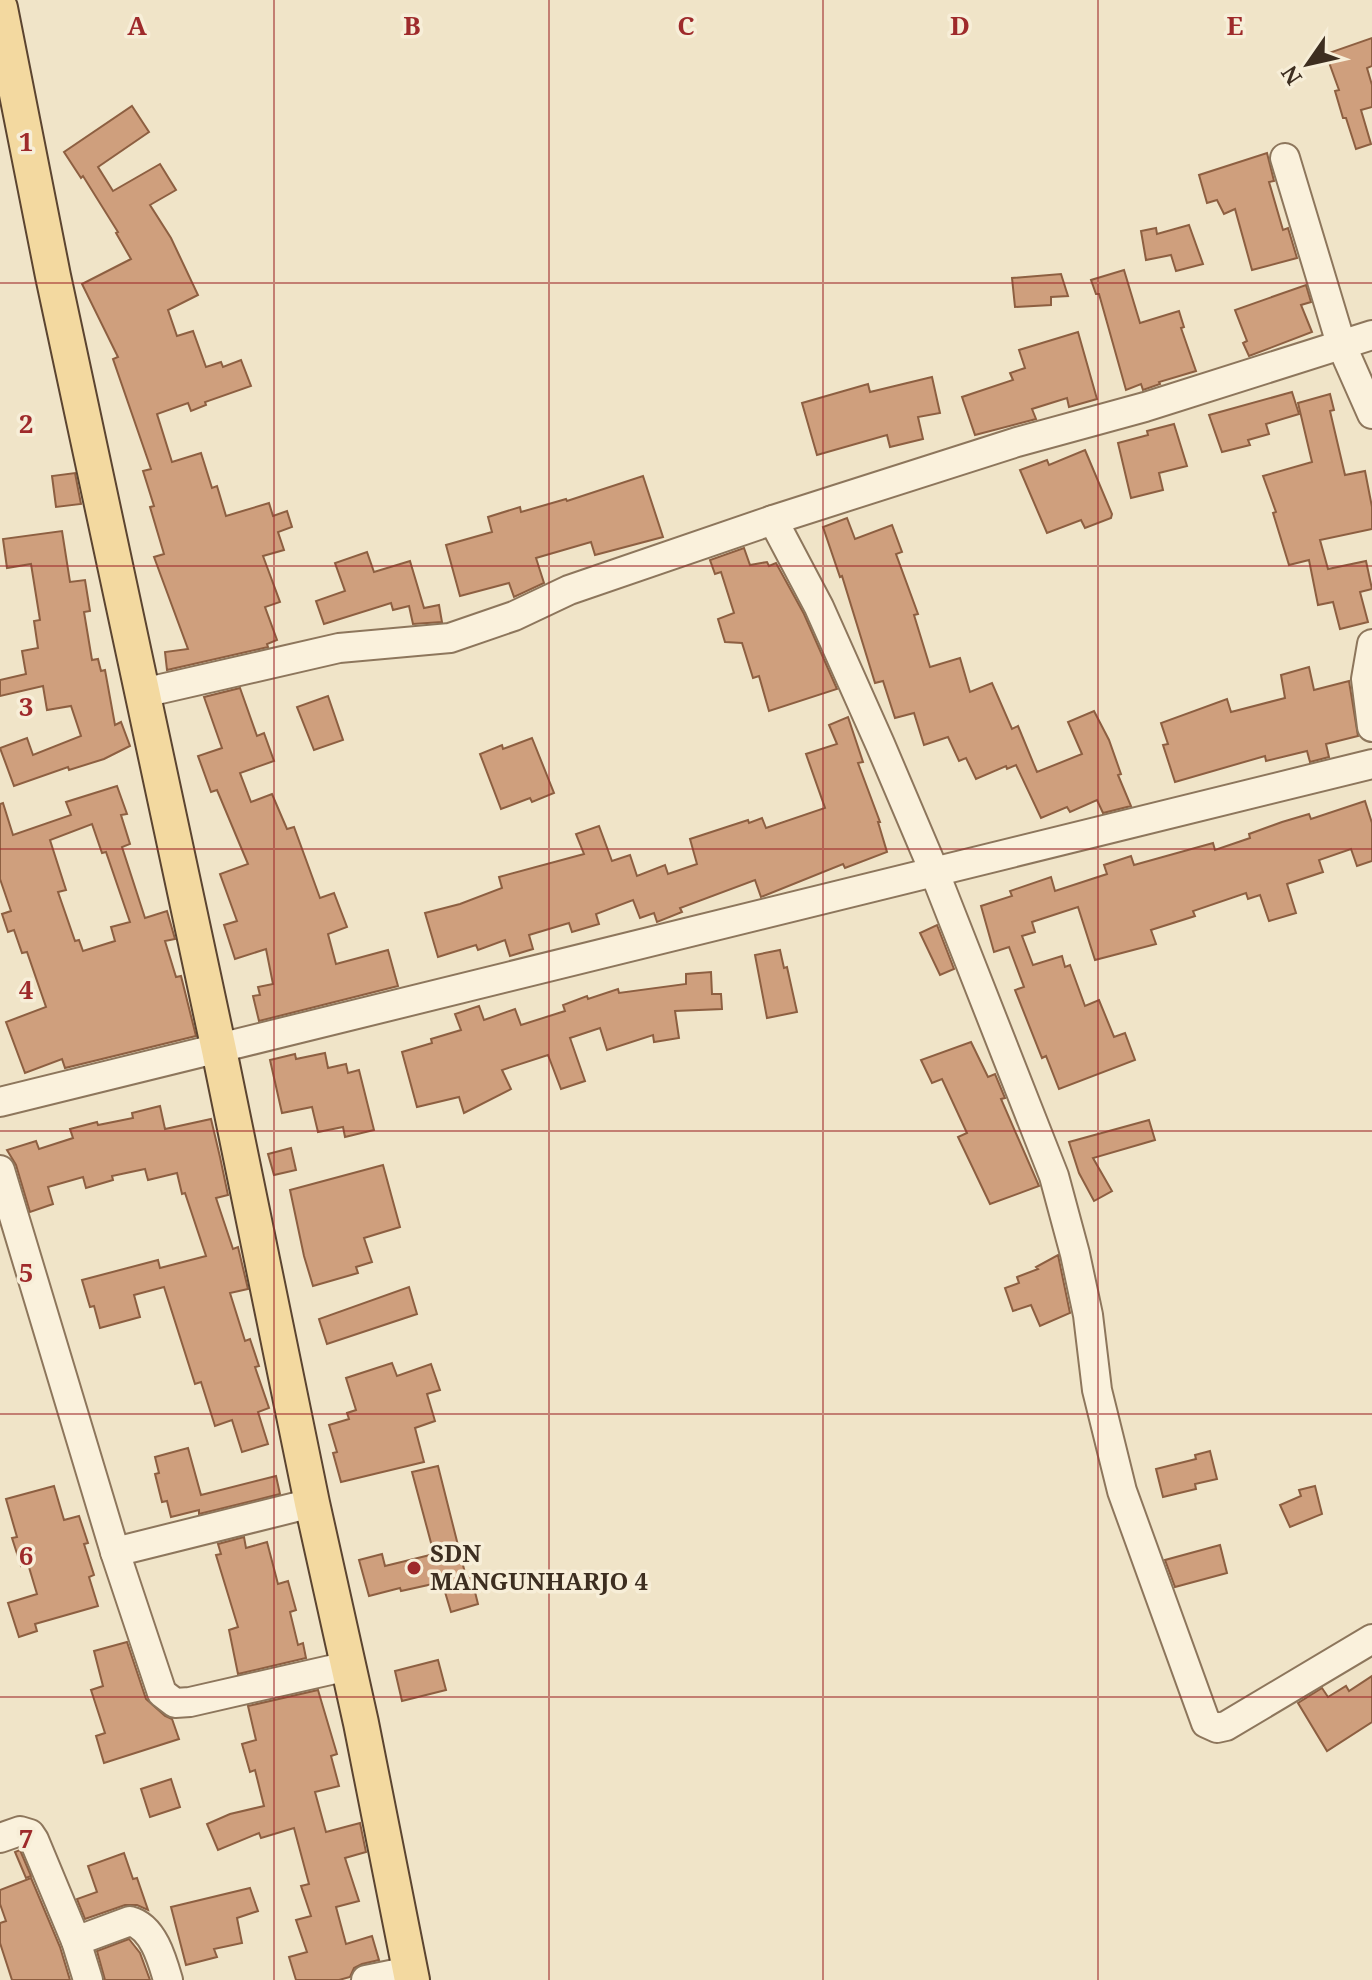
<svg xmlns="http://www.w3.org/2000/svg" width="1372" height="1980" font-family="'Noto Serif',serif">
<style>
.building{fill:#cf9f7d;stroke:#8d5f41;stroke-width:2;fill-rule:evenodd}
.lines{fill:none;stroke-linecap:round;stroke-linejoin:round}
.minor-casing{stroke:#8d765c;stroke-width:32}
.major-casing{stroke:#5b4430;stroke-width:38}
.minor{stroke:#faf1dc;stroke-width:28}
.major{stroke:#f3d9a0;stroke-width:34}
.grid{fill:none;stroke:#9e2a2b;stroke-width:2;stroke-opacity:0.55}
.poi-dot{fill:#9e2a2b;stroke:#f7eed8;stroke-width:3}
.labels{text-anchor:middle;stroke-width:7;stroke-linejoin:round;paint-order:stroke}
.poi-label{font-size:24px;font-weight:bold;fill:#3d2e20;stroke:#f7eed8;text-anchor:start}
.grid-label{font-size:26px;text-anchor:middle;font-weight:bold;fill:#9e2a2b;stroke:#f7eed8;stroke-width:7;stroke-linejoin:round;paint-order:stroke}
</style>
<rect width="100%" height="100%" fill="#f0e4c8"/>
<g class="building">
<polygon points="1372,38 1372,66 1367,68 1372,85 1372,107 1361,110 1371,144 1356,149 1346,118 1343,118 1335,91 1339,90 1326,54"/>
<polygon points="132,106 149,132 98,167 113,191 160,164 176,190 150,205 171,238 198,295 168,310 177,336 193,331 206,367 221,362 223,367 241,360 251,386 205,402 206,405 191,411 188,403 157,414 172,462 201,453 212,488 217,486 226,516 269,503 273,516 287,511 292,527 278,532 284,550 263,556 280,602 265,607 277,640 267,644 268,647 167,670 165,652 188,649 154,557 164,554 150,507 154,506 143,471 151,469 113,359 118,357 82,284 131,259 116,233 118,232 83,176 81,178 64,152"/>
<polygon points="1267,153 1274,181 1269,182 1283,230 1288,228 1297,258 1252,270 1235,209 1224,214 1217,200 1207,203 1199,175"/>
<polygon points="1189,225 1203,264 1176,271 1171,255 1146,260 1141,231 1156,228 1157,234"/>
<polygon points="1124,270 1140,323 1179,311 1184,327 1181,328 1196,371 1159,382 1160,384 1143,390 1141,384 1126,390 1099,294 1096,294 1091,280"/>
<polygon points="1061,274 1068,296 1051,297 1051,305 1015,307 1012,278"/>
<polygon points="1306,285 1311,302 1301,305 1312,332 1249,356 1243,343 1247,341 1235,310"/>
<polygon points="1078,332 1097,399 1069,407 1067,398 1032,409 1036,419 975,435 962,397 1013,380 1010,373 1025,368 1019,350"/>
<polygon points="932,377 940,413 918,417 923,439 890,447 887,435 817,455 802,403 868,384 870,392"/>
<polygon points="1292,392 1299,414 1266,424 1269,434 1248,440 1250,445 1222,452 1209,415"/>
<polygon points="1330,394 1334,410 1330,411 1345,475 1365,471 1372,507 1372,529 1320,540 1328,569 1366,561 1372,589 1360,592 1368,622 1340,629 1333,602 1318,605 1309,560 1289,565 1273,513 1276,512 1263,476 1312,462 1298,403"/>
<polygon points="1174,424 1187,466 1159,473 1163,490 1131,498 1118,443 1148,435 1147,431"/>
<polygon points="1085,450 1112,514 1111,518 1085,528 1081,520 1047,533 1020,470 1047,460 1049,465"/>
<polygon points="75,473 81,504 56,507 52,476"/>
<polygon points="643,476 663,537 595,555 591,542 536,558 544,583 514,597 509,583 460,596 446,545 492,532 488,517 520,507 521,512 566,499 567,501"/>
<polygon points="847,518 855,539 892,525 902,552 896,554 918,614 914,615 930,667 960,658 970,692 992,683 1012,729 1018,726 1037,772 1082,754 1068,722 1094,711 1109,740 1121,774 1118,775 1131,806 1103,813 1097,800 1070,812 1067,807 1041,818 1016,765 1007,769 1006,766 976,779 966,758 959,761 948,737 924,745 914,713 895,718 883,681 875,683 842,576 840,577 823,527"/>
<polygon points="62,531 70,582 85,580 90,611 84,612 92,660 98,659 101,671 105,670 115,725 121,722 130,746 104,759 69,770 68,767 14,786 0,748 27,738 33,755 81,736 71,706 47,710 43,686 0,696 0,680 26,674 22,651 38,648 34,621 40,620 31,564 7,568 3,539"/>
<polygon points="744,548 750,565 767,562 769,566 776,563 804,614 837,689 769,711 759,676 753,678 742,643 725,642 718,619 734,613 721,572 715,574 710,560"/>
<polygon points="367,552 374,572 410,561 424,608 439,605 442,622 413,624 409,606 393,610 391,603 324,624 316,601 345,591 335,563"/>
<polygon points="1309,667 1314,690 1349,681 1358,736 1326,744 1329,757 1310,762 1307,751 1266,761 1265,756 1175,782 1163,745 1168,744 1161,723 1227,699 1231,712 1285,698 1281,675"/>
<polygon points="240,688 257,736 264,733 274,761 240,773 251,802 272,794 287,829 294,827 320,898 334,893 347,927 328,934 336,964 388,950 398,986 259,1021 253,996 260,995 258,987 273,984 266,949 235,959 224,925 237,921 220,874 248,864 217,790 211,792 198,756 222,748 204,697"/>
<polygon points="328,696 343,740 314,750 297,707"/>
<polygon points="848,717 863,762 858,763 880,822 878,822 887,852 845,868 843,864 761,897 755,880 680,908 682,912 657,922 654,913 640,918 633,900 596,914 599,924 572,932 569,923 529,935 533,949 510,956 505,940 478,950 476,945 438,957 425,913 460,904 502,888 499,877 584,854 576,834 599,826 612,861 630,855 637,876 665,865 668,874 697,864 690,839 748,820 749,823 762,818 766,828 825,808 806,754 837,744 829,725"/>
<polygon points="532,738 554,793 532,802 530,798 501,809 480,754 502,745 503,749"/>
<path d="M 117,786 L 127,814 L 121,815 L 130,844 L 122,847 L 145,918 L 167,911 L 175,939 L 165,941 L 176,977 L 181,976 L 196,1036 L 65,1068 L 62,1059 L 25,1073 L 6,1022 L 46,1007 L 27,952 L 22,953 L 14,930 L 8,932 L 2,914 L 11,911 L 0,879 L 0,804 L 3,803 L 13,835 L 71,815 L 66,802 ZM 92,824 L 102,853 L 106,852 L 130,922 L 111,927 L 115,941 L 83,951 L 79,940 L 75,941 L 58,892 L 66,890 L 50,840 Z"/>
<polygon points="1365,801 1372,823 1372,861 1357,866 1351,849 1319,860 1323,872 1287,884 1296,913 1269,921 1260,895 1248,899 1246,893 1193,911 1195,916 1151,930 1156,944 1095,960 1078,907 1032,922 1035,932 1022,936 1033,965 1062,956 1065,967 1070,965 1085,1006 1099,1000 1114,1037 1125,1033 1135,1060 1059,1089 1046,1056 1042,1058 1015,990 1024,987 1009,947 994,952 981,906 1012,896 1010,891 1051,877 1055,891 1107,874 1104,865 1131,856 1134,865 1213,843 1215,850 1250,838 1249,834 1282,822 1309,814 1311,819"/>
<polygon points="937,925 954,969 940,975 920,933"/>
<polygon points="780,950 784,968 787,967 797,1012 767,1018 755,955"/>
<polygon points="711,972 712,994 721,994 722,1009 675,1011 679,1038 654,1042 653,1035 607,1050 600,1028 570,1038 585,1081 561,1089 548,1055 502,1070 511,1089 464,1113 459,1097 417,1107 402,1052 432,1043 431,1039 461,1030 455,1014 479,1006 484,1020 515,1009 521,1025 565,1011 563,1005 587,996 588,999 618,989 619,993 686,984 686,974"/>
<polygon points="971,1042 988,1077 995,1074 1005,1098 1001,1099 1039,1186 990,1204 958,1137 967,1133 942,1079 932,1083 921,1060"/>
<polygon points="325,1053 328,1068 346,1064 348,1073 359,1070 374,1130 345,1137 343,1127 318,1132 312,1107 282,1113 270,1060 295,1054 296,1059"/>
<polygon points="160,1106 165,1129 211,1119 220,1157 228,1195 216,1198 233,1249 238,1247 248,1289 230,1293 245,1341 250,1339 259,1366 255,1367 269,1408 258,1412 268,1444 242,1452 232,1420 215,1426 201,1382 195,1384 164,1287 134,1295 140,1317 100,1328 94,1306 90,1307 82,1280 158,1260 160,1268 206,1256 185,1193 182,1194 177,1173 148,1180 145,1169 112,1176 113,1180 86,1188 83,1177 48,1187 53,1204 30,1212 16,1165 7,1150 36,1141 39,1149 73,1138 70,1129 97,1122 98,1125 133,1118 132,1113"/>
<polygon points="1149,1120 1155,1140 1093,1158 1112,1191 1094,1201 1079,1173 1069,1142"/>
<polygon points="291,1148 296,1170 274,1175 268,1154"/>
<polygon points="383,1165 400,1227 364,1238 372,1262 356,1267 358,1273 313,1286 304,1256 290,1190"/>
<polygon points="1058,1255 1070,1313 1040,1326 1031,1305 1013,1311 1005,1288 1019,1283 1017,1277 1038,1269 1036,1267"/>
<polygon points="409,1287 417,1314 327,1344 319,1319"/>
<polygon points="392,1363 397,1376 431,1364 440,1390 427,1394 435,1421 415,1428 424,1462 341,1482 333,1453 337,1452 329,1425 349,1419 347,1413 356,1410 346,1378"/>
<polygon points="188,1448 201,1495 276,1476 280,1494 199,1514 199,1510 171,1517 167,1501 162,1502 155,1474 159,1473 155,1457"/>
<polygon points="1210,1451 1217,1479 1195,1484 1196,1489 1163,1497 1156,1469 1196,1459 1195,1455"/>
<polygon points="438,1466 466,1577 471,1576 478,1604 451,1612 442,1582 401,1591 400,1588 369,1596 359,1560 382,1554 385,1566 434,1554 412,1472"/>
<polygon points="54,1486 64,1520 79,1516 88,1543 84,1544 94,1575 89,1577 98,1606 35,1624 37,1631 19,1637 8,1603 37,1594 28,1564 21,1566 12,1538 17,1537 6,1499"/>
<polygon points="1315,1486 1322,1514 1290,1527 1280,1505 1301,1496 1299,1490"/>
<polygon points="244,1537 246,1548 267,1542 278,1584 288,1581 296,1610 290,1612 298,1645 303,1643 306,1658 238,1674 229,1630 238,1627 216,1555 221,1554 218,1544"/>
<polygon points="1220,1545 1227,1573 1175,1587 1165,1560"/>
<polygon points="127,1642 146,1699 165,1716 172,1719 179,1739 104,1763 96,1736 105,1733 91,1690 103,1686 94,1651"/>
<polygon points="438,1660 446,1690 402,1701 395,1671"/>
<polygon points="1372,1676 1372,1722 1327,1751 1298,1703 1322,1688 1328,1697 1346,1686 1349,1691"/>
<polygon points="318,1690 337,1754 331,1756 339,1786 315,1792 326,1832 360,1823 366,1852 345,1858 359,1901 336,1907 346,1944 372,1936 379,1960 362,1964 354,1968 350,1977 339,1980 296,1980 289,1957 307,1952 296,1920 311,1916 301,1886 309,1884 294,1828 261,1838 259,1833 218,1850 207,1824 230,1814 264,1806 255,1770 250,1772 242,1744 256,1740 248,1706"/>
<polygon points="171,1779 180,1807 150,1817 141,1789"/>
<polygon points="20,1850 31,1876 26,1878 15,1852"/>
<polygon points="124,1853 133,1879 137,1878 148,1910 137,1905 125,1905 85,1919 77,1899 97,1892 88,1866"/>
<polygon points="31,1878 60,1947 70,1980 12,1980 0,1943 0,1923 6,1921 0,1904 0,1890"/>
<polygon points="250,1888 258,1911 237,1918 242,1943 214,1949 217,1957 186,1965 171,1907"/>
<polygon points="129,1939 140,1953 150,1980 105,1980 97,1951"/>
</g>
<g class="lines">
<defs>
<g id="minor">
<polyline points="1285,158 1341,344 1372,414"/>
<polyline points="773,520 819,607 880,744 934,871 1054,1176 1075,1254 1088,1315 1097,1390 1122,1491 1206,1723 1217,1728 1226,1726 1372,1639"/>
<polyline points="1372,644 1366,679 1372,727"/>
<polyline points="143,693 339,648 450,638 514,616 569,590 773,520 1017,442 1145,407 1372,335"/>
<polyline points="0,1102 1372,764"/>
<polyline points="0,1170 115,1552 162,1693 175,1703 190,1702 348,1666"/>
<polyline points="115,1552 312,1503"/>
<polyline points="0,1838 20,1831 30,1834 34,1840 76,1941 88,1980"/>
<path d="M 76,1941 L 130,1921 C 153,1927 162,1959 168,1980"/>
<polyline points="366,1980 410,1971"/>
</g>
<polyline id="major" points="0,8 53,276 219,1050 312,1503 361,1723 412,1980"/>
</defs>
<use href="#minor" class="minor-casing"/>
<use href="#major" class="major-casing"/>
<use href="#minor" class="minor"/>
<use href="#major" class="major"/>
</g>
<path class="grid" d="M 274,0 L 274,1980M 549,0 L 549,1980M 823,0 L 823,1980M 1098,0 L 1098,1980M 0,283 L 1372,283M 0,566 L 1372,566M 0,849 L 1372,849M 0,1131 L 1372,1131M 0,1414 L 1372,1414M 0,1697 L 1372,1697"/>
<circle class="poi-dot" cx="414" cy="1568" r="8"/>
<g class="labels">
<g class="poi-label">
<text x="430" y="1562">SDN<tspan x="430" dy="28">MANGUNHARJO 4</tspan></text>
</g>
</g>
<g class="grid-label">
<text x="137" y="35">A</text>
<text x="412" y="35">B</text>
<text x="686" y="35">C</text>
<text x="960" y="35">D</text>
<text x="1235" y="35">E</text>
<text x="26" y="151">1</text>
<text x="26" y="433">2</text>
<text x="26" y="716">3</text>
<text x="26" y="999">4</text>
<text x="26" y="1282">5</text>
<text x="26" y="1565">6</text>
<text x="26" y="1848">7</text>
</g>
<g transform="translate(1308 64) rotate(236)" stroke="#f7eed8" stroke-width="6" paint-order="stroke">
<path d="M0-6L14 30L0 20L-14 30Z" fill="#3d2e20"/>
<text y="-12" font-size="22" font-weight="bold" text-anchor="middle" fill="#3d2e20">N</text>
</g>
</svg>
